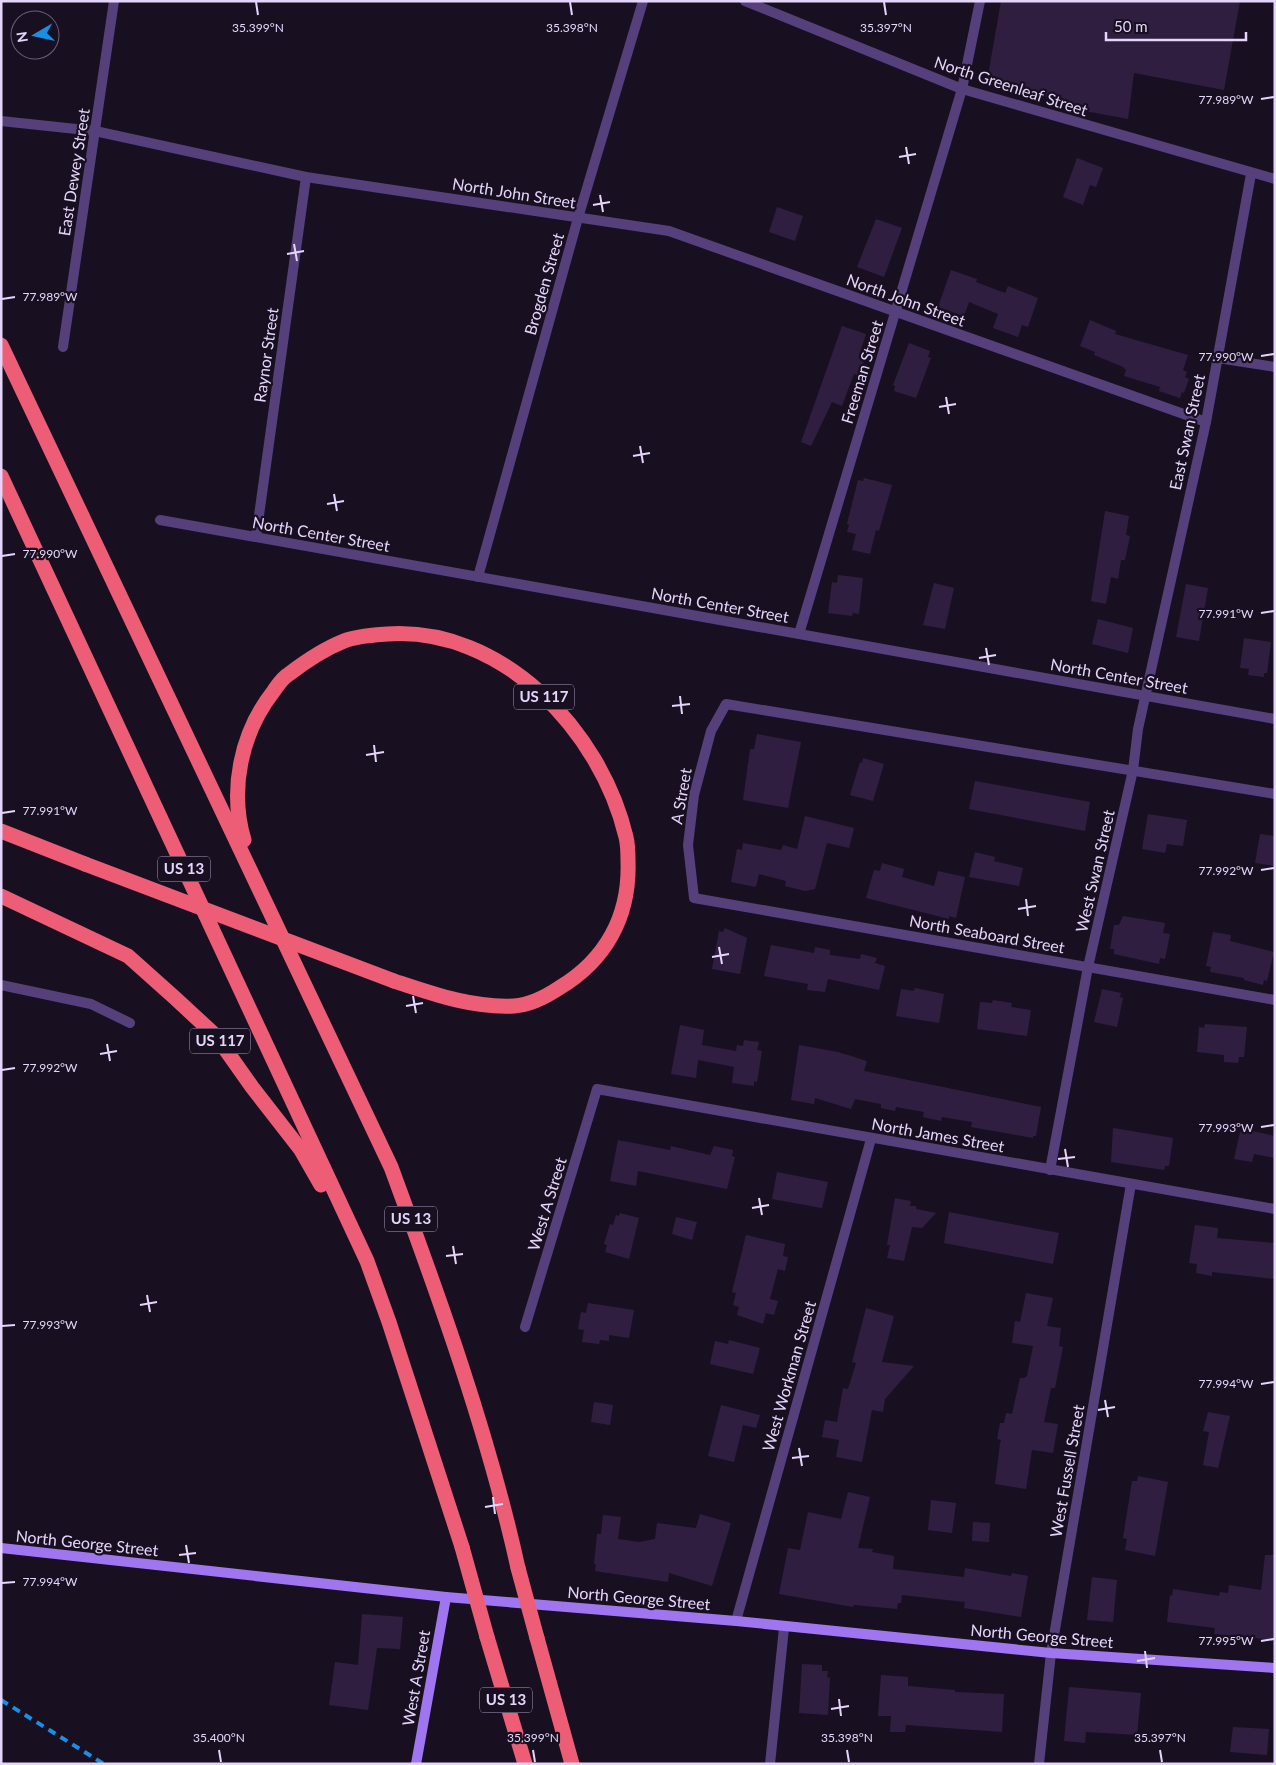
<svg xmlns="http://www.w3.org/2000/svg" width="1276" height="1765" font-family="Lato,sans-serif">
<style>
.building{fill:#301e40}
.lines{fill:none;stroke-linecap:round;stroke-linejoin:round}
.lane{stroke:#55407b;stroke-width:10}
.street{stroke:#55407b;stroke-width:10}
.secondary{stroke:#9f76f0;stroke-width:10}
.highway{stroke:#ed5d75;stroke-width:15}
.rail{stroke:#198fe3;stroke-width:4;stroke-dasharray:8 6;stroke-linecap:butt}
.highway-bridge{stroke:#ed5d75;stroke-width:15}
.ticks{fill:none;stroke:#e5d5fa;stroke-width:2}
.labels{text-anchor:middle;stroke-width:4.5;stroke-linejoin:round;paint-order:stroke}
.shield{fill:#181021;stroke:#a89ab9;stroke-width:1}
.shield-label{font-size:15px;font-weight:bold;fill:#e5d5fa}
.street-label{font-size:16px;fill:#e5d5fa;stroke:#181021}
.ticks-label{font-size:12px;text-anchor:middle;fill:#e5d5fa;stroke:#181021;stroke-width:4.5;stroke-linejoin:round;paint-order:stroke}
</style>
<rect width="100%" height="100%" fill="#181021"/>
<g class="building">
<polygon points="1001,1 1240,1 1224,90 1134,73 1128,119 1085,111 988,76"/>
<polygon points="1077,158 1103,168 1096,187 1090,185 1083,205 1063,197"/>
<polygon points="777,207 803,216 795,241 769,232"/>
<polygon points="876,219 902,228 884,277 857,267"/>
<polygon points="951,270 977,279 976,282 1005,293 1008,286 1038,298 1028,327 1022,325 1018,337 993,328 998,314 969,302 964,316 938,307"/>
<polygon points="1090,320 1116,331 1115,334 1188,355 1183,370 1187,372 1185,377 1189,379 1184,393 1182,392 1180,398 1159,391 1160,387 1124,376 1126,370 1123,367 1094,355 1095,352 1080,346"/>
<polygon points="842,326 866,334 859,355 865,357 859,376 854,374 842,406 832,402 811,446 801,442"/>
<polygon points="909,343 930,351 928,357 931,358 916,398 894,391 895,386 893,385"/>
<polygon points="864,478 892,485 879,531 876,530 870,554 852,550 856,534 847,532 849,525 847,524 858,480 863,481"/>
<polygon points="1105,511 1129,516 1126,535 1130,536 1125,560 1121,560 1118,579 1111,577 1106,604 1091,601"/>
<polygon points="838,575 863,578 859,614 853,613 852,616 828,613 832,582 837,583"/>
<polygon points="934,583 954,588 945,629 923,625"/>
<polygon points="1186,584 1208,588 1199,641 1176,637"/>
<polygon points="1098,619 1133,628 1128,653 1092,644"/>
<polygon points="1244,638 1271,642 1267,673 1264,673 1264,677 1248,675 1249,669 1240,668"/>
<polygon points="757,734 801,742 788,808 743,800 750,749 754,749"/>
<polygon points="863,758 884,764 873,801 850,795 860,762 862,763"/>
<polygon points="975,781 1090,802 1085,831 969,809"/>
<polygon points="1148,814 1187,820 1183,846 1167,844 1165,853 1142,849"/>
<polygon points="805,816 854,828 849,848 827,843 815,889 805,891 785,886 786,881 759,874 756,887 731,882 737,849 742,850 743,843 781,850 783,845 797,849"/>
<polygon points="1260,834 1275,836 1275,866 1255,863"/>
<polygon points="975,852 995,857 994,861 1023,868 1019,886 969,877"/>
<polygon points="882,863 904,869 902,877 934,886 938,871 965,877 956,918 949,916 949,919 866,898 874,870 880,871"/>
<polygon points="1123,916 1165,923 1163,933 1170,934 1165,959 1160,958 1159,964 1114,954 1114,949 1110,949 1114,925 1119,925"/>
<polygon points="725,928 747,938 740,974 712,969 719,931 723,932"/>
<polygon points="1213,932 1231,935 1230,941 1274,952 1267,981 1264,980 1263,985 1244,980 1244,978 1210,972 1211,967 1206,966"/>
<polygon points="771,945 814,953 815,947 830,950 830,955 860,959 861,954 877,958 875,963 885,966 879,990 828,979 825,992 807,990 808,984 764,976"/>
<polygon points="915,988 944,994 939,1023 896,1016 901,989 914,991"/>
<polygon points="1102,989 1121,993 1120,997 1123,998 1117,1027 1094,1022"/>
<polygon points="993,1000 1012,1003 1011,1007 1031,1010 1027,1036 977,1029 980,1002 992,1003"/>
<polygon points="1205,1024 1247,1027 1244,1057 1239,1057 1238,1063 1224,1062 1224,1055 1197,1052 1199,1027 1204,1028"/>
<polygon points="680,1025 704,1030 702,1045 736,1051 737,1045 743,1046 744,1040 759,1042 757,1050 762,1051 757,1082 754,1081 754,1086 732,1083 734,1067 698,1060 696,1078 671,1074"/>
<polygon points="799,1045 838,1052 867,1061 864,1071 1041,1107 1036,1136 1033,1136 1033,1138 971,1127 972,1122 942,1117 941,1121 923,1117 924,1112 896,1107 895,1111 881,1108 881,1104 855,1099 851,1109 815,1098 814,1104 791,1100"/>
<polygon points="1113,1128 1173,1138 1169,1166 1165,1166 1164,1170 1111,1162"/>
<polygon points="1252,1131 1275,1136 1275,1158 1254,1154 1252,1162 1234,1159 1240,1132 1252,1134"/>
<polygon points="618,1140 670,1150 671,1146 710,1155 714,1146 733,1150 732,1156 735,1157 727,1189 638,1171 636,1186 610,1181"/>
<polygon points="777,1172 828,1182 822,1208 772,1199"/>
<polygon points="895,1198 911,1201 910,1206 916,1206 916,1209 936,1213 922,1228 912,1227 904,1261 887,1258 890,1245 887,1245"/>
<polygon points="949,1212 1059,1233 1053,1264 944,1243"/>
<polygon points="620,1213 639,1218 629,1259 605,1252 607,1245 604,1244 610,1224 613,1225 616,1215 619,1216"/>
<polygon points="676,1217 697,1222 692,1240 672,1234"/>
<polygon points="1195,1225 1218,1228 1217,1238 1275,1243 1275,1279 1212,1272 1212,1276 1196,1273 1197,1264 1189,1263"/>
<polygon points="746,1235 785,1244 783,1256 788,1257 785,1271 778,1269 770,1299 778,1301 774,1315 766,1313 763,1324 737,1315 739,1307 733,1305 736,1293 732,1292"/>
<polygon points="1026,1293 1053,1298 1047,1326 1061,1328 1059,1346 1063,1347 1055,1388 1051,1388 1044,1422 1058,1424 1053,1453 1032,1450 1026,1489 995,1484 1000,1444 1001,1440 997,1439 1000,1423 1004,1423 1006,1413 1012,1414 1020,1378 1024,1378 1027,1376 1033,1346 1012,1343 1015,1321 1020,1322"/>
<polygon points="588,1303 634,1310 629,1338 609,1335 609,1341 600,1340 599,1344 582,1342 584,1330 578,1329 581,1312 586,1313"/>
<polygon points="866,1308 894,1316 882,1362 914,1366 885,1399 883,1412 872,1410 862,1462 836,1457 839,1440 822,1437 825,1420 837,1422 843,1388 848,1389 856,1363 852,1362"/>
<polygon points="729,1340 760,1348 753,1374 710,1364 715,1341 728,1344"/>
<polygon points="594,1402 613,1405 610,1425 591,1422"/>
<polygon points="721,1405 760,1415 756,1428 743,1425 734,1462 708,1456"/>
<polygon points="1208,1412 1230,1416 1218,1468 1203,1465 1209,1432 1203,1431"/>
<polygon points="1138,1476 1168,1482 1155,1556 1125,1550 1127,1539 1123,1538 1132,1481 1137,1481"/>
<polygon points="848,1492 870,1497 858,1548 873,1549 872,1552 894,1556 893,1569 964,1577 965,1568 1011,1576 1012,1573 1028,1576 1021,1617 964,1608 965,1602 902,1595 901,1603 898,1603 897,1609 854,1605 853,1607 779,1594 788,1548 800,1550 808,1512 841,1519"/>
<polygon points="931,1500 956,1503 952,1533 928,1530"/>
<polygon points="700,1514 731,1523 712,1586 669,1573 668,1582 595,1571 596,1565 594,1564 597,1534 601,1534 603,1515 621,1517 618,1539 639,1542 655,1539 657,1523 696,1528"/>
<polygon points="973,1522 990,1523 989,1542 972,1541"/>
<polygon points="1265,1555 1275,1555 1275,1640 1214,1634 1215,1628 1167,1622 1170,1595 1172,1596 1173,1589 1219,1596 1220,1592 1228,1593 1229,1585 1261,1590"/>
<polygon points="1092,1577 1117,1580 1113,1622 1087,1620"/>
<polygon points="362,1614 403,1617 400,1649 377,1648 368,1710 329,1705 335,1662 358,1665"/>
<polygon points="802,1664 822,1665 822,1671 828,1671 827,1677 830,1678 828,1715 799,1713"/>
<polygon points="881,1675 908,1677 908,1686 955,1690 955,1692 1004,1694 1002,1732 906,1725 905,1732 890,1732 891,1716 878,1716"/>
<polygon points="1069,1687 1141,1693 1137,1735 1086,1732 1085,1743 1064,1741"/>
<polygon points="1233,1727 1269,1729 1267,1755 1230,1752"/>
</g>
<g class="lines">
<polyline class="lane" points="1,985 91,1004 130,1023"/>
<g class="street">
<polyline points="745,1 962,89 1275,179"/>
<polyline points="1,121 95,131 306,177 669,231 1206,422"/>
<polyline points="63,347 114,1"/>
<polyline points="1218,358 1275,367"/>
<polyline points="160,520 1275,719"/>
<polyline points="256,537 306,177"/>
<polyline points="478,577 578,218 643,1"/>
<polyline points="799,634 962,89 980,1"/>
<polyline points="1275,794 726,704 711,731 694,795 688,845 694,898 1275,1000"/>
<polyline points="1050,1170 1088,967 1133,770 1138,729 1206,422 1251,174"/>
<polyline points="525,1327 597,1089 1275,1209"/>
<polyline points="736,1621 871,1139"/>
<polyline points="770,1764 784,1628"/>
<polyline points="1039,1764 1051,1653 1131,1184"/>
</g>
<g class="secondary">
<polyline points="1,1548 446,1597 736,1621 1051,1653 1275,1668"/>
<polyline points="416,1764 446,1597"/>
</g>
<g class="highway">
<path d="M 1,345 L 391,1167 C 439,1297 488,1432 518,1568"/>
<polyline points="1,476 367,1261 389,1322 462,1547"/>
<polyline points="1,831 85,864"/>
<path d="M 244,840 C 229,790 241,733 273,692 C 278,685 282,678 289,674 C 306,661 324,649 344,641 C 356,636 374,635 387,634 C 502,626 601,731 626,837 C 628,845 628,853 628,861 C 630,916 606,960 559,988 C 547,996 529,1005 514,1006 C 472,1008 433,994 394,981"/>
<polyline points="1,896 128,956 175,998 216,1036 252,1087 301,1150 321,1185"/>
<polyline points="487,1637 525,1764"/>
<polyline points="537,1638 572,1764"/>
</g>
<polyline class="rail" points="1,1700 104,1764"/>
<g class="highway-bridge">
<polyline points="85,864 394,981"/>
<polyline points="462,1547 487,1637"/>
<polyline points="518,1568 537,1638"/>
</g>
</g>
<path class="ticks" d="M 256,2 L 258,15M 570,2 L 572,15M 884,2 L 886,15M 1261,99 L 1274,97M 906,147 L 909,164M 899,157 L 916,154M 600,195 L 603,212M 593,205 L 610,202M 294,244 L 297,261M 287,254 L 304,251M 2,299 L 15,297M 1261,356 L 1274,354M 946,397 L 949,414M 939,407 L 956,404M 640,446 L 643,463M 633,456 L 650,453M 334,494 L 337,511M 327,504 L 344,501M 2,556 L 15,554M 1261,613 L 1274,611M 986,648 L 989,665M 979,658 L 996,655M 680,696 L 682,714M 672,706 L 690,704M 374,745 L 376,762M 366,755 L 384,752M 2,813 L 15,811M 1261,870 L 1274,868M 1026,899 L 1028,916M 1018,909 L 1036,906M 719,947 L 722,964M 712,957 L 729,954M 413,996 L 416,1013M 406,1006 L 423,1003M 107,1044 L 110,1061M 100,1054 L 117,1051M 2,1070 L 15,1068M 1261,1127 L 1274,1125M 1065,1149 L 1068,1167M 1058,1159 L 1075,1157M 759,1198 L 762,1215M 752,1208 L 769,1205M 453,1246 L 456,1264M 446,1256 L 463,1254M 147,1295 L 150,1312M 140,1305 L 157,1302M 2,1326 L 15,1325M 1261,1384 L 1274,1382M 1105,1400 L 1108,1417M 1098,1410 L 1115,1407M 799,1448 L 802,1466M 792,1458 L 809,1456M 493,1497 L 495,1514M 485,1507 L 503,1504M 186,1545 L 189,1563M 179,1555 L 196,1553M 2,1583 L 15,1582M 1261,1641 L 1274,1639M 1145,1651 L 1147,1668M 1137,1661 L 1155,1658M 839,1699 L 841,1716M 831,1709 L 849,1706M 219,1750 L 221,1762M 533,1750 L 535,1762M 847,1750 L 849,1762M 1160,1750 L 1162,1762"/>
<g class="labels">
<g class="shield">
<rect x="514" y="684.5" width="60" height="25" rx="4"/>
<rect x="158" y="856.5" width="52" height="25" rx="4"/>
<rect x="190" y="1028.5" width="60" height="25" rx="4"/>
<rect x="385" y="1206.5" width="52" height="25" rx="4"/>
<rect x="480" y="1687.5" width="52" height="25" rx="4"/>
</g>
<g class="shield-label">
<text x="544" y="702">US 117</text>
<text x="184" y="874">US 13</text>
<text x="220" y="1046">US 117</text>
<text x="411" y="1224">US 13</text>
<text x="506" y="1705">US 13</text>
</g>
<g class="street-label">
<text transform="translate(1011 86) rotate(18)" y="6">North Greenleaf Street</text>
<text transform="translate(74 172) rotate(-81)" y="6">East Dewey Street</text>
<text transform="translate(514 193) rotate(9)" y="6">North John Street</text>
<text transform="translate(544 284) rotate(-74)" y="6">Brogden Street</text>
<text transform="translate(906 300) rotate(20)" y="6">North John Street</text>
<text transform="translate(266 355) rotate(-82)" y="6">Raynor Street</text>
<text transform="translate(862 372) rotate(-73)" y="6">Freeman Street</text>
<text transform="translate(1187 432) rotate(-78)" y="6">East Swan Street</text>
<text transform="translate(321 534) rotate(10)" y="6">North Center Street</text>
<text transform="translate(720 605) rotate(10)" y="6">North Center Street</text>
<text transform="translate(1119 676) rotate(10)" y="6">North Center Street</text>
<text transform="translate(681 796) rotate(-80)" y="6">A Street</text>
<text transform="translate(1095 871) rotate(-77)" y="6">West Swan Street</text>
<text transform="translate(987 934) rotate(10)" y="6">North Seaboard Street</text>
<text transform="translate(938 1135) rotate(10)" y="6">North James Street</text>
<text transform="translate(547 1204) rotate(-73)" y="6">West A Street</text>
<text transform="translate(789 1376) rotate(-74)" y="6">West Workman Street</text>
<text transform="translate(1067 1471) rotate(-80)" y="6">West Fussell Street</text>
<text transform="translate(87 1543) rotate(6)" y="6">North George Street</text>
<text transform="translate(639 1598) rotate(5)" y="6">North George Street</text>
<text transform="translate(1042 1636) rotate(5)" y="6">North George Street</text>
<text transform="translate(416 1678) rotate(-80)" y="6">West A Street</text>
</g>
</g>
<g class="ticks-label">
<text x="258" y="32">35.399°N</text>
<text x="572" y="32">35.398°N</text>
<text x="886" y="32">35.397°N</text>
<text x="1226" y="104">77.989°W</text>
<text x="50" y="301">77.989°W</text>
<text x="1226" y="361">77.990°W</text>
<text x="50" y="558">77.990°W</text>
<text x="1226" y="618">77.991°W</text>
<text x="50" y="815">77.991°W</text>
<text x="1226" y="875">77.992°W</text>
<text x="50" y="1072">77.992°W</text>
<text x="1226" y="1132">77.993°W</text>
<text x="50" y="1329">77.993°W</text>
<text x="1226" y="1388">77.994°W</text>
<text x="50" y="1586">77.994°W</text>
<text x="1226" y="1645">77.995°W</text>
<text x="219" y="1742">35.400°N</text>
<text x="533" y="1742">35.399°N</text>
<text x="847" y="1742">35.398°N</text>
<text x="1160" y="1742">35.397°N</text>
</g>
<rect width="1276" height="1765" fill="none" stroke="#e5d5fa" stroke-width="5"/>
<g transform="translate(35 35) rotate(261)"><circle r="24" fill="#181021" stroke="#6a5f78"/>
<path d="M0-4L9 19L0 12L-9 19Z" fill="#198fe3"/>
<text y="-8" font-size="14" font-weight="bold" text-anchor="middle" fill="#e5d5fa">N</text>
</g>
<path d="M1106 32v8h140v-8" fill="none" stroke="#e5d5fa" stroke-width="2.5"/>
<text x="1114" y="32" font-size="15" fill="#e5d5fa" stroke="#181021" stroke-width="4" paint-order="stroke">50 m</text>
</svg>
